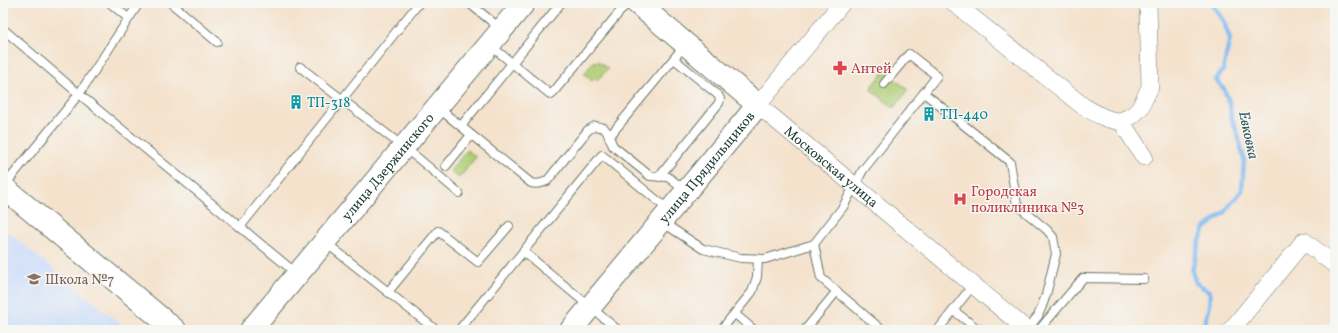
<svg xmlns="http://www.w3.org/2000/svg" width="1338" height="333" font-family="Vollkorn,serif">
<style>
.built{fill:#cbdcf9}
.green{fill:#b0ce75;stroke:#688654}
.lines{fill:none;stroke-linecap:round;stroke-linejoin:round}
.stream{stroke:#80bbf2;stroke-width:4.5}
.lane-casing{stroke:#6a7769;stroke-width:10}
.street-casing{stroke:#6a7769;stroke-width:18}
.secondary-casing{stroke:#6a7769;stroke-width:24}
.lane{stroke:#fff;stroke-width:8}
.street{stroke:#fff;stroke-width:17}
.secondary{stroke:#fff;stroke-width:22}
.labels{text-anchor:middle;stroke-width:3;stroke-linejoin:round;paint-order:stroke}
.health-label{font-size:14px;fill:#be3a42;stroke:#f6f6f2;text-anchor:start}
.culture-label{font-size:14px;fill:#0d838f;stroke:#f6f6f2;text-anchor:start}
.street-label{font-size:14px;fill:#1f3d34;stroke:#f6f6f2}
.education-label{font-size:14px;fill:#785e54;stroke:#f6f6f2;text-anchor:start}
.water-label{font-size:15px;font-style:italic;fill:#375c64;stroke:#f6f6f2}
</style>
<rect width="100%" height="100%" fill="#f6f6f2"/>
<filter id="ink" filterUnits="userSpaceOnUse"><feTurbulence type="fractalNoise" baseFrequency=".025" numOctaves="2"/><feDisplacementMap in="SourceGraphic" scale="8" xChannelSelector="R" yChannelSelector="G"/><feConvolveMatrix kernelMatrix="1 2 1 2 8 2 1 2 1" color-interpolation-filters="sRGB"/></filter>
<filter id="wash" filterUnits="userSpaceOnUse"><feTurbulence type="fractalNoise" baseFrequency=".012" numOctaves="4" result="noise"/><feDisplacementMap in="SourceGraphic" scale="16" xChannelSelector="R" yChannelSelector="G"/><feGaussianBlur stdDeviation="0.9" result="paint"/><feColorMatrix in="noise" values="0 0 0 0 0 0 0 0 0 0 0 0 0 0 0 0 0 1.4 0 .05"/><feComposite in="paint" operator="in"/></filter>
<g filter="url(#wash)">
<rect width="100%" height="100%" fill="#f4e2cc"/>
<polygon class="built" points="3,228 128,330 3,330"/>
<g class="green">
<polygon points="594,61 597,63 598,61 608,69 596,81 594,79 592,81 584,74"/>
<polygon points="885,71 908,90 894,108 870,89"/>
<polygon points="467,150 476,157 459,178 450,171"/>
</g>
<g class="lines">
<polyline class="stream" points="1203,330 1209,308 1210,292 1196,283 1192,271 1199,243 1205,228 1225,212 1242,190 1244,160 1238,135 1231,116 1230,104 1224,89 1216,80 1223,70 1230,39 1223,20 1211,3"/>
</g>
</g>
<g filter="url(#ink)">
<g class="lines">
<defs>
<g id="lane">
<polyline points="110,3 128,18"/>
<polyline points="171,3 217,42"/>
<polyline points="469,3 501,29"/>
<polyline points="652,14 661,3"/>
<polyline points="3,29 79,94 139,3"/>
<polyline points="490,45 551,95 627,3"/>
<polyline points="300,67 419,159 459,193"/>
<polyline points="924,93 1010,162 1017,205 1047,230 1053,237 1056,254 1046,295 1042,306 1038,316 1027,330"/>
<path d="M 437,107 L 531,183 C 537,185 541,184 547,181 L 588,130 L 595,126 L 604,128 L 607,132 L 613,146 L 650,176 L 668,177 L 686,191"/>
<polyline points="461,126 561,3"/>
<polyline points="609,137 685,45"/>
<polyline points="446,166 471,135"/>
<polyline points="659,177 719,103 720,99 718,95 674,59"/>
<polyline points="4,186 79,94 297,274"/>
<polyline points="662,222 703,249 741,258 765,259 814,244 843,207 863,170 937,76 909,54 884,84"/>
<polyline points="240,227 419,3"/>
<polyline points="325,242 436,330"/>
<polyline points="814,244 821,278 882,330"/>
<polyline points="524,252 618,330"/>
<polyline points="388,292 438,231 478,262 509,226"/>
<polyline points="954,311 979,330"/>
<polyline points="735,314 754,330"/>
<polyline points="459,330 602,155 670,211"/>
<polyline points="721,330 752,292 757,277 758,259"/>
<polyline points="805,330 837,291"/>
<polyline points="938,330 973,285"/>
<polyline points="1039,330 1083,278 1144,279"/>
</g>
<g id="street">
<path id="s1" d="M 842,3 L 758,105 L 1027,330"/>
<path d="M 954,3 L 1083,106 C 1095,113 1107,121 1121,121 L 1144,157"/>
<polyline points="1121,121 1133,115 1140,108 1150,87 1148,3"/>
<polyline points="1231,330 1304,241 1335,265"/>
</g>
<g id="secondary">
<polyline points="3,187 175,330"/>
<path id="s2" d="M 251,330 L 524,3"/>
<path id="s3" d="M 571,330 L 758,105 L 637,3"/>
</g>
</defs>
<use href="#lane" class="lane-casing"/>
<use href="#street" class="street-casing"/>
<use href="#secondary" class="secondary-casing"/>
<use href="#lane" class="lane"/>
<use href="#street" class="street"/>
<use href="#secondary" class="secondary"/>
</g>
</g>
<defs>
<symbol id="pharmacy-bare" viewBox="-9 -9 18 18"><path d="M-2-6h4v4h4v4h-4v4h-4v-4h-4v-4h4Z" fill="#e0444e" stroke="#f6f6f2" stroke-width="2.5" paint-order="stroke"/></symbol>
<symbol id="building-bare" viewBox="-9 -9 18 18"><path d="M-4-6H4V6H1V3H-1V6H-4ZM-2.5-4.3h1.7v1.8h-1.7ZM.8-4.3h1.7v1.8H.8ZM-2.5-1h1.7V.8h-1.7ZM.8-1h1.7V.8H.8Z" fill="#0f9aa8" stroke="#f6f6f2" stroke-width="2.5" paint-order="stroke"/></symbol>
<symbol id="hospital-bare" viewBox="-9 -9 18 18"><path d="M-5-5h3v3.5h4V-5h3V5h-3V1.5h-4V5h-3Z" fill="#e0444e" stroke="#f6f6f2" stroke-width="2.5" paint-order="stroke"/></symbol>
<symbol id="school-bare" viewBox="-9 -9 18 18"><path d="M0-5L7-2L0 1L-7-2ZM-4 1L0 2.5L4 1V4Q0 6-4 4Z" fill="#8d6e63" stroke="#f6f6f2" stroke-width="2.5" paint-order="stroke"/></symbol>
</defs>
<g fill-rule="evenodd">
<use href="#pharmacy-bare" x="830" y="58" width="20" height="20"/>
<use href="#building-bare" x="286" y="92" width="20" height="20"/>
<use href="#building-bare" x="919" y="104" width="20" height="20"/>
<use href="#hospital-bare" x="950" y="189" width="20" height="20"/>
<use href="#school-bare" x="24" y="269" width="20" height="20"/>
</g>
<g class="labels">
<g class="health-label">
<text x="851" y="73">Антей</text>
<text x="971" y="196">Городская<tspan x="971" dy="16">поликлиника №3</tspan></text>
</g>
<g class="culture-label">
<text x="307" y="107">ТП-318</text>
<text x="940" y="119">ТП-440</text>
</g>
<g class="street-label">
<text dy="5" stroke="none"><textPath href="#s2" startOffset="213">улица Дзержинского</textPath></text>
<text dy="5" stroke="none"><textPath href="#s3" startOffset="212">улица Прядильщиков</textPath></text>
<text dy="5" stroke="none"><textPath href="#s1" startOffset="228">Московская улица</textPath></text>
</g>
<g class="education-label">
<text x="45" y="284">Школа №7</text>
</g>
<g class="water-label">
<text transform="translate(1249 135) rotate(78)" y="5">Евковка</text>
</g>
</g>
<rect width="1338" height="333" fill="none" stroke="#f6f6f2" stroke-width="16"/>
</svg>
